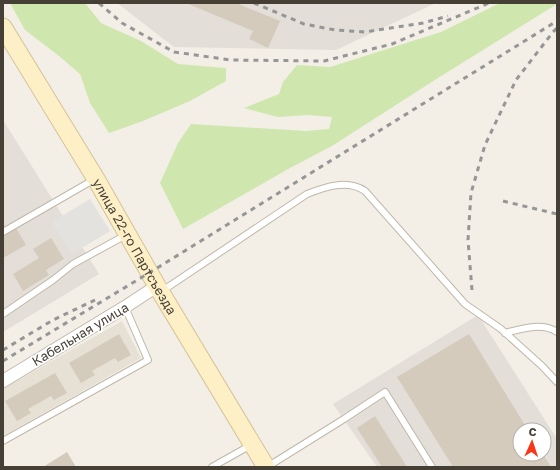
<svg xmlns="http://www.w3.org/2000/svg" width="560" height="470" font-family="'Golos Text',sans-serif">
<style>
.residential{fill:#e7e1d5}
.industrial{fill:#e3ded8;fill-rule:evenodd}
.green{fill:#cfe7af}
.parking{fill:#e4e2df}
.building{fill:#d5cbbc}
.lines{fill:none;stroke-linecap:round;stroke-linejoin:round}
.lane-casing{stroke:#bfb7a9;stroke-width:8}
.street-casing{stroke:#bfb7a9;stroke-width:14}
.secondary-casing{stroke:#d3c297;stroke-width:19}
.lane{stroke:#fff;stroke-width:6}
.street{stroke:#fff;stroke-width:12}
.secondary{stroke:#fef0c6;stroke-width:17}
.rail{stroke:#969696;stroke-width:3;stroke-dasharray:5 5;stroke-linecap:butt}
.labels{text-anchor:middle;stroke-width:3.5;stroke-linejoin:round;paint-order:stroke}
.street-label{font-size:13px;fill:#463f36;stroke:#fff}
</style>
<rect width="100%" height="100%" fill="#f3efe7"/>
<polygon class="residential" points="122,321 141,358 3,436 3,389"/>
<g class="industrial">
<polygon points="117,3 436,3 336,50 174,47"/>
<polygon points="3,120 99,274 3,332"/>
<path d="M 478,315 L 557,439 L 557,467 L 377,467 L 333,404 ZM 520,430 L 544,430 L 544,454 L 520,454 Z"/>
</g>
<g class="green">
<polygon points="10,3 85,3 101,23 141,41 178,64 226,68 226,81 190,101 143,121 109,133 90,103 80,74 59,56 25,30"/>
<polygon points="500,3 557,4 438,78 332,146 290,168 183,229 160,183 178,143 191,124 306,131 329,129 332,117 308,115 278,117 244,108 279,94 283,82 297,65 330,67 441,32"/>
</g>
<polygon class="parking" points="90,199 110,231 72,254 52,222"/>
<g class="building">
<polygon points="186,3 236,3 280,21 268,48 249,39 253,31"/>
<polygon points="16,228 26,245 3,258 3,236"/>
<polygon points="51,238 64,259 46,270 49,275 23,291 13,274 39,258 33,249"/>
<polygon points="119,334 131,355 118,362 115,358 92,371 95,375 81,383 69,363"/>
<polygon points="469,334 528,430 520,430 520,454 543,454 551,467 453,467 397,377"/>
<polygon points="55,373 67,393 54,400 51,396 28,409 31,413 17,421 5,401"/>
<polygon points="375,416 407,467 382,467 357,428"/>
<polygon points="67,452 76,467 43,467"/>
</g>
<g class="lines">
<defs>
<g id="lane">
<polyline points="3,232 95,179"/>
<path d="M 162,291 L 307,194 C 325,187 347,179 365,191 L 465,304 L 501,329 L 542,366 L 557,382"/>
<polyline points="3,314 53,280 73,264 126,235"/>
<path d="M 505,333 C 521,329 542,322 557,332"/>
<polyline points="3,441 148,360 125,307"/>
<polyline points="212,467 251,445"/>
<polyline points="267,467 344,419 385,392 432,467"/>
</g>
<polyline id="street" points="3,381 125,307 157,286"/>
<g id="secondary">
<path id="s1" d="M 3,27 L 96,179 L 157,286 L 266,467"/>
</g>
</defs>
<use href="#lane" class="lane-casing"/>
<use href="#street" class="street-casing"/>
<use href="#secondary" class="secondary-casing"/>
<use href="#lane" class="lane"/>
<use href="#street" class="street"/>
<use href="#secondary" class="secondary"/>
<g class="rail">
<polyline points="99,3 122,23 174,52 231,60 324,61 392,44 489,3"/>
<polyline points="254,3 304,24 335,30 365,32 423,23 448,16"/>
<polyline points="503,201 557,214"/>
<polyline points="472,290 468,240 471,193 485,145 516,80 553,32 557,28"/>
<polyline points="3,350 53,320 95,300"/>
<polyline points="3,361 149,273 557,21"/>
</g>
</g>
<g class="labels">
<g class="street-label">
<text dy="5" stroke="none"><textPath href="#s1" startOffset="256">улица 22-го Партсъезда</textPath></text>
<text transform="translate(80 334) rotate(-31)" y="5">Кабельная улица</text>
</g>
</g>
<rect width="560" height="470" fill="none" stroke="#463f36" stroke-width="8"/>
<g transform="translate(532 442) rotate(3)"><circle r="19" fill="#ffffff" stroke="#b5b2af"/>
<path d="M0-3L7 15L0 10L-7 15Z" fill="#f93618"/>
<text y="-6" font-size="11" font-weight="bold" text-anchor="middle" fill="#463f36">С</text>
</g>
</svg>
